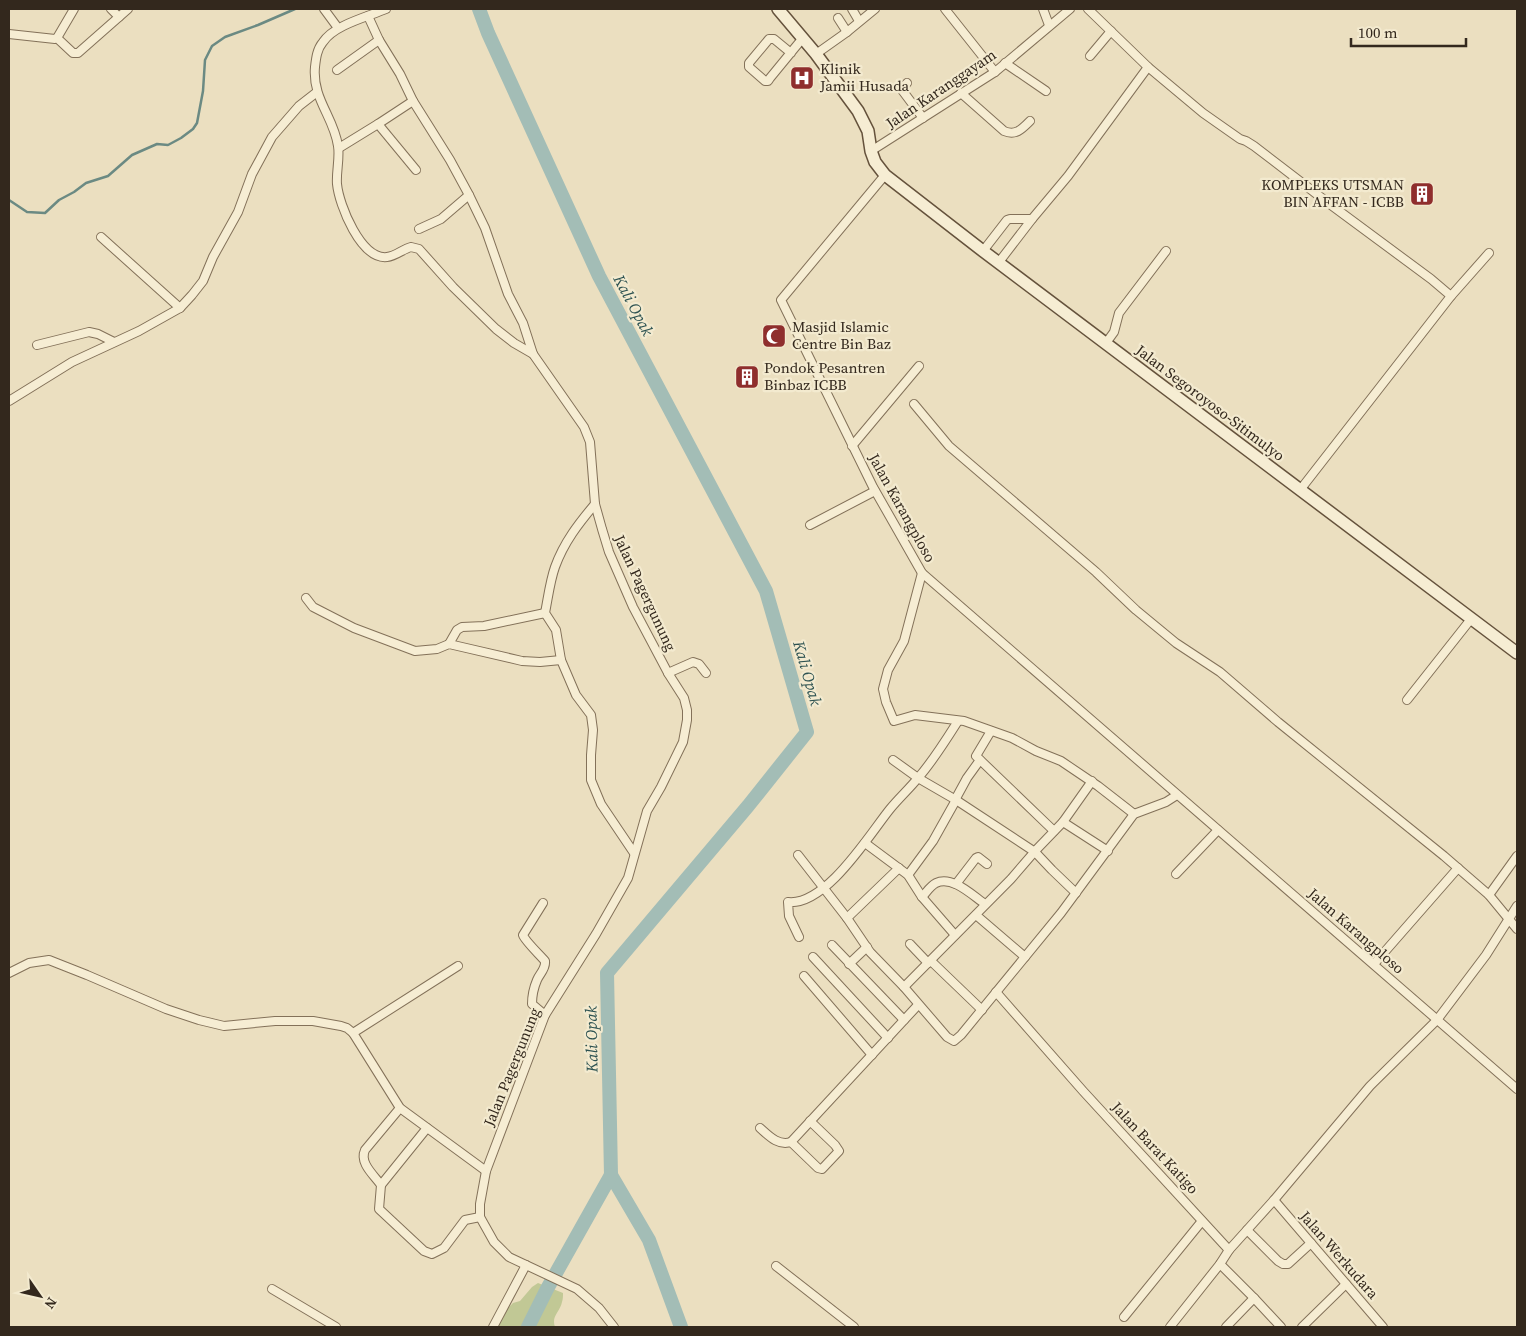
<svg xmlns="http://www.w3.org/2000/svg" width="1526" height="1336" font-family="'Source Serif 4',serif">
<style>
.green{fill:#c1c895}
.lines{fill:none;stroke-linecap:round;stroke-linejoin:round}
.stream{stroke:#6b8a83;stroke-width:2.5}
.river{stroke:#a3bdb6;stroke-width:14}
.minor-casing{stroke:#837159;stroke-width:10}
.secondary-casing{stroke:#65523c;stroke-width:14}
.minor{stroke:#f6edd3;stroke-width:8}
.secondary{stroke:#f6edd3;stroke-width:11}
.labels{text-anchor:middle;stroke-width:4.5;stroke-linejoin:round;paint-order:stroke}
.poi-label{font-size:15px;fill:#33281d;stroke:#f3eacf;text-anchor:start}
.street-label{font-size:15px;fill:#33281d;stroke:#f3eacf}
.water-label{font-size:16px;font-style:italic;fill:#2d5251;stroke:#f3eacf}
</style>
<rect width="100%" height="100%" fill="#ebdfc0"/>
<path class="green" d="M 538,1283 L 563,1293 C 563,1296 563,1299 562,1302 C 560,1312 551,1316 555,1327 L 498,1327 L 508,1308 L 513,1303 L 520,1301 L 532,1287 Z"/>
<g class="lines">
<polyline class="stream" points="9,200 27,212 45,213 59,200 74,192 86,183 108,176 132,155 157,144 168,145 181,138 193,129 197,123 203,91 205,60 212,46 225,37 258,25 295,9"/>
<g class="river">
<polyline points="479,9 488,33 599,276 766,591 807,732 748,806 607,973 611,1175 649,1240 681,1327"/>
<polyline points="528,1327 547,1289 611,1175"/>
</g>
<defs>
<g id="minor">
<polyline points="111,9 119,17"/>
<polyline points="324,9 338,28"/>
<path d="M 386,9 C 367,17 334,25 323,42 C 317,49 316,58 315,67 C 312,99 334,117 338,146 C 340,158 336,172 337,184 C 339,205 361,260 387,257 C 396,256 403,249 411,247 L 419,249 L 453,287 L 496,329 L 514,343 L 533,354 L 584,427 L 590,442 L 595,504 L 602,529 L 609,552 L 633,607 L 668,673 L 684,698 L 687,710 L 687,720 L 683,742 L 661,787 L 647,811 L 628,878 L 596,934 L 545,1015 L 486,1171 L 480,1204 L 480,1217 L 494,1242 L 509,1257 L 577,1289 L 599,1308 L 614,1327"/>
<polyline points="852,9 859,21"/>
<polyline points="945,9 995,72"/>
<polyline points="1043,9 1049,25"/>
<polyline points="1088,9 1148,67 1203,113 1240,139 1246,141 1254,146 1327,202 1431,279 1451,296"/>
<polyline points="368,16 379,40 400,74 413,101 450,160 469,195 485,228 508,294 523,323 533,354"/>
<polyline points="838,18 847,32"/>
<polyline points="9,34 55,39 57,38 73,53 78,53 128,9"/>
<polyline points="57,38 74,9"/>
<polyline points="791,53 774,39 769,39 749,63 749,67 765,81 768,81 770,78 802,39"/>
<polyline points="816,54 847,32 875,9"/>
<polyline points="1090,56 1111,31"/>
<polyline points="1005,63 1046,91"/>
<polyline points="337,70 379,40"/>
<polyline points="907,83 904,86 902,90 923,118"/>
<path d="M 961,93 L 1004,131 C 1016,136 1022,129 1030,121"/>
<polyline points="378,124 416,170"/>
<polyline points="339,148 378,124 413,101"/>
<polyline points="871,151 995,72 1070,9"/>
<polyline points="885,175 781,300 873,487 922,573 1517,1089"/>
<polyline points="419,229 441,219 469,195"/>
<polyline points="101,237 180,308"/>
<polyline points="983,251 1007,220 1010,219 1032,219 1068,176 1148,67"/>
<polyline points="999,262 1032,219"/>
<polyline points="1106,343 1114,332 1119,313 1166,251"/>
<polyline points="37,345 89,332 98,334 114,342"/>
<polyline points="9,401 72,362 139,331 180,308 192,295 203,281 213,257 238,212 252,174 272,137 299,106 317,92"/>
<polyline points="914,404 949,446 1096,572 1136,610 1176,643 1220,672 1278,722 1444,856 1489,895 1517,929"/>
<polyline points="852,446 919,366"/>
<polyline points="1300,490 1451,296 1489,253"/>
<path d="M 595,504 C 579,523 564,542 555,567 C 550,581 548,598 545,613 L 556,630 L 561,660 L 576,695 L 591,715 L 593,730 L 591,755 L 591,780 L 601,804 L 634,853"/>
<polyline points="810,525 875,491"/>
<polyline points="922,573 904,641 888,670 883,689 886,702 894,721 915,715 964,721 1012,738 1036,751 1061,761 1098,786 1134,814"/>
<polyline points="306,598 313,607 354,628 415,651 437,649 449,644 522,661 540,662 561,660"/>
<polyline points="449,644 457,630 462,627 484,626 545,613"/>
<polyline points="668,673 693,662 699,664 706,673"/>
<polyline points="1407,700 1471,619"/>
<polyline points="991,731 976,756 1054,831"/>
<polyline points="893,760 918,778 956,800 1035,852 1052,870 1076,893"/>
<polyline points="955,800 967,778 980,760"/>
<polyline points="1063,822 1108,851"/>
<polyline points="865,843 908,875 922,897 955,935"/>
<polyline points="798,855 847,918 870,952 904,987 947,1037 954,1041 961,1035 1061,913 1134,814 1166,802 1177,795"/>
<polyline points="1176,874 1218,830"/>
<polyline points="908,875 933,841 956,800"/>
<polyline points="956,884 976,858 978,857 987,864"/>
<polyline points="1489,895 1517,856"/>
<path d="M 922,897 C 926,893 930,886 936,883 C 952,875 972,895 985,904"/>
<path d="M 543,903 L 523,935 C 525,941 540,955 545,961 C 546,969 540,973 537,980 C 534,987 532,996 532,1004 L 545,1015"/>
<polyline points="976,915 1025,957"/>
<polyline points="847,918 899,868"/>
<path d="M 799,937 L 789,916 L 788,902 C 826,906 869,835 890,809 C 899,798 909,789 918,778 C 933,761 946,740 958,721"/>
<polyline points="910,944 928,963"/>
<polyline points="832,945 904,1020"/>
<polyline points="813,957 888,1038"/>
<polyline points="931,961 982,1010"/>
<polyline points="849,964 867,947"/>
<polyline points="1374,964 1458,868"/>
<polyline points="9,973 29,963 49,960 87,975 166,1009 199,1020 224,1026 275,1021 313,1021 341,1026 347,1028 353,1033 400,1108 486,1171"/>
<polyline points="804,976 872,1055"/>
<polyline points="904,987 1011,879 1036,850 1063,822 1092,781"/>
<polyline points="996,992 1083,1091 1229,1250 1220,1264 1170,1327"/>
<polyline points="353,1033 458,966"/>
<path d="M 400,1108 L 365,1150 C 359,1163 374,1175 381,1185 L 379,1209 L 424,1251 L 432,1254 L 444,1248 L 465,1220 L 480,1217"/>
<path d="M 760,1128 C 769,1136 778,1146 791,1142 L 818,1168 L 822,1169 L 839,1151 L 835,1145 L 810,1121"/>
<polyline points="791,1142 918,1005"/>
<polyline points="381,1185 427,1128"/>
<polyline points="1274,1200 1383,1327"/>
<polyline points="1247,1230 1278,1261 1283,1264 1288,1264 1311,1243"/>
<polyline points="1229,1250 1274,1200 1370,1086 1437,1020 1486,955 1517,906"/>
<polyline points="1220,1264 1254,1298 1281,1327"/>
<polyline points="776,1266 854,1327"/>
<polyline points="272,1289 336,1327"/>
<polyline points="1124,1317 1202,1221"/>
<polyline points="493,1327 526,1265"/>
<polyline points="1226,1327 1254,1298"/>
<polyline points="1302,1327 1346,1284"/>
</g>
<polyline id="secondary" points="778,9 816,54 858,111 868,131 871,151 875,162 885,175 983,251 1517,653"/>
</defs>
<use href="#minor" class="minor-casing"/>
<use href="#secondary" class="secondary-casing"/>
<use href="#minor" class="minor"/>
<use href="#secondary" class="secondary"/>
</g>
<defs>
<symbol id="hospital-square" viewBox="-11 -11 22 22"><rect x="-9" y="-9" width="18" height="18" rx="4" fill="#8f2e2d" stroke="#f3eacf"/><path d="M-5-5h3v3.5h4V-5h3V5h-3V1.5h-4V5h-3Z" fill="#fff"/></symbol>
<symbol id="building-square" viewBox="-11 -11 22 22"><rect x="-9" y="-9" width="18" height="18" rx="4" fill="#8f2e2d" stroke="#f3eacf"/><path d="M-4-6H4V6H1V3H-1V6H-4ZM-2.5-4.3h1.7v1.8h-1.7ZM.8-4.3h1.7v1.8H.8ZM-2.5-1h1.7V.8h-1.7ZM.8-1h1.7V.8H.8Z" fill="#fff"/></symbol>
<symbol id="mosque-square" viewBox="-11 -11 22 22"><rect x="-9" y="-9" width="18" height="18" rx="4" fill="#8f2e2d" stroke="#f3eacf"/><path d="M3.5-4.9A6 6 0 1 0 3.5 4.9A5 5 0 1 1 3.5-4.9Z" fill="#fff"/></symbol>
</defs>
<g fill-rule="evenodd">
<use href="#hospital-square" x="788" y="64" width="28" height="28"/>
<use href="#building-square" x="1408" y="180" width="28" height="28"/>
<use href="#mosque-square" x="760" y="322" width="28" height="28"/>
<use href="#building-square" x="733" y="363" width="28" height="28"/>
</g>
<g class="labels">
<g class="poi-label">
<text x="820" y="74">Klinik<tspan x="820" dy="17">Jamii Husada</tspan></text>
<text x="1404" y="190" text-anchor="end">KOMPLEKS UTSMAN<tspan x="1404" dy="17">BIN AFFAN - ICBB</tspan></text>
<text x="792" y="332">Masjid Islamic<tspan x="792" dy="17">Centre Bin Baz</tspan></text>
<text x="764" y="373">Pondok Pesantren<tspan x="764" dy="17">Binbaz ICBB</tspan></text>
</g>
<g class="street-label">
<text transform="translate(941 89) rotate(-34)" y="5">Jalan Karanggayam</text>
<text transform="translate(1210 403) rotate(37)" y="5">Jalan Segoroyoso-Sitimulyo</text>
<text transform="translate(902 508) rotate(61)" y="5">Jalan Karangploso</text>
<text transform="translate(645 593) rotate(65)" y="5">Jalan Pagergunung</text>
<text transform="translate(1356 931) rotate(41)" y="5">Jalan Karangploso</text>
<text transform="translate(512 1067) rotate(-68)" y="5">Jalan Pagergunung</text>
<text transform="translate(1155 1148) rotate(47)" y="5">Jalan Barat Katigo</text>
<text transform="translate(1339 1255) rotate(49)" y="5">Jalan Werkudara</text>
</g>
<g class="water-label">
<text transform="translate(634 305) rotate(62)" y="6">Kali Opak</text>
<text transform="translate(808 673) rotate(74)" y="6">Kali Opak</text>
<text transform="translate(591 1039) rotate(-91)" y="6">Kali Opak</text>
</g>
</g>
<rect width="1526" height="1336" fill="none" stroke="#33281d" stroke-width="20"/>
<g transform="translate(40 1296) rotate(124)" stroke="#f3eacf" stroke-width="4" paint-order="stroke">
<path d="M0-4L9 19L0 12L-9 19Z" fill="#33281d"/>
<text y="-8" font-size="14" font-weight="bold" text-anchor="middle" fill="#33281d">N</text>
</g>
<path d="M1351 38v8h115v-8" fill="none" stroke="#33281d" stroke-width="2.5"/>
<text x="1358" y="38" font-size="15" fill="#33281d" stroke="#f3eacf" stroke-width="4" paint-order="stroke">100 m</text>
</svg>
